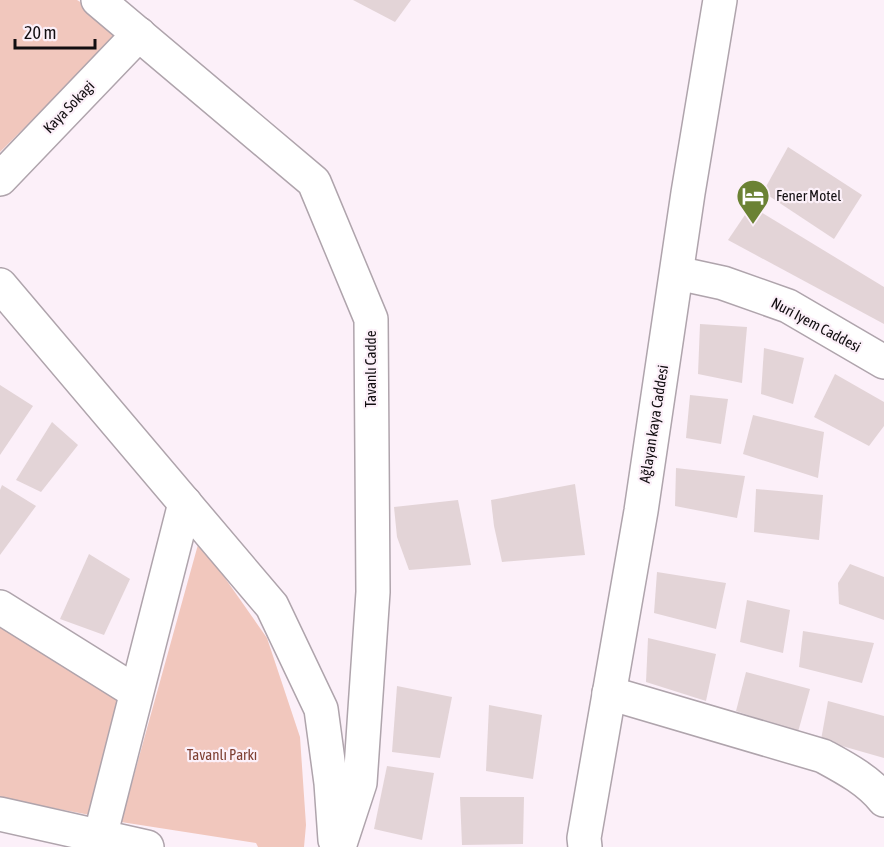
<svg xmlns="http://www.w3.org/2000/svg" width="884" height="847" font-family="'Asap Condensed',sans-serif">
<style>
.green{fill:#f1c7bd}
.building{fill:#e3d4d7}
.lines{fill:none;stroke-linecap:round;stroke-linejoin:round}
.minor-casing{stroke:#afa4ac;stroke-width:36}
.minor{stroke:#fff;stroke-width:33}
.labels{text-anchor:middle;stroke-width:4.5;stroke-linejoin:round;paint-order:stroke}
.street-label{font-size:15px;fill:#120e11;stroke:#fcf0f9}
.poi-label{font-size:15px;fill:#120e11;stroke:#fcf0f9;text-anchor:start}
.park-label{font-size:15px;fill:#7f4033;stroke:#fcf0f9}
</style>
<rect width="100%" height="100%" fill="#fcf0f9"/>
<g class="green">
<polygon points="0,0 77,0 117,25 116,37 0,152"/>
<polygon points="199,541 267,638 300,737 306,825 304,847 258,847 256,843 121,822"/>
<polygon points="0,621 120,689 90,815 0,798"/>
</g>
<g class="building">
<polygon points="353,0 411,0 395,22"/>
<polygon points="788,147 862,195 834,239 763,192"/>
<polygon points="751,206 884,287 884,324 728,240"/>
<polygon points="700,324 747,327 742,383 698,374"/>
<polygon points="764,348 804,358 793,404 761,394"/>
<polygon points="835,374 884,402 884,426 869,446 814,417"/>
<polygon points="0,385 33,406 0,455"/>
<polygon points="690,395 728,399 721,444 686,438"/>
<polygon points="753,415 824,432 818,478 743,454"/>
<polygon points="52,422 78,445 41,492 16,480"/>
<polygon points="676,468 745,476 737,518 675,506"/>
<polygon points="575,484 585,555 502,562 494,526 491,500"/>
<polygon points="2,485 36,506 0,555 0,490"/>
<polygon points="756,489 823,495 819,540 754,532"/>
<polygon points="458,500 471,565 409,570 397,537 394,507"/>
<polygon points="89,554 130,579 104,635 60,619"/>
<polygon points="850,564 884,577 884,620 839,604 838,583"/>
<polygon points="657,572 726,583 716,629 654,613"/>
<polygon points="747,600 790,610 783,653 740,642"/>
<polygon points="803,631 874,643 862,683 799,667"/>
<polygon points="648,638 716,654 706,701 646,682"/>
<polygon points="746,672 810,689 798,732 736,711"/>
<polygon points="397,686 452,697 440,758 392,752"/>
<polygon points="828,701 884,716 884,758 821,740"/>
<polygon points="489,705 542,715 533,779 486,771"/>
<polygon points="387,766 434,773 422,840 374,829"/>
<polygon points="460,797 524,797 523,844 462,845"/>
</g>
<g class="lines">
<defs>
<g id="minor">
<polyline points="98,0 314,182 371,319 373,592 360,783 339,847"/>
<polyline points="0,179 139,34"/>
<polyline points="677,273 723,283 788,306 884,362"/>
<polyline points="0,285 272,606 321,709 331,783 335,840"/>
<polyline points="0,607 136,692"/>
<path d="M 609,693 L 823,756 C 845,768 868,780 884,800"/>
<polyline points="0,814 147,847"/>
<polyline points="100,837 185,503"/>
<polyline points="585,847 584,838 641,511 688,193 720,0"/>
</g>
</defs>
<use href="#minor" class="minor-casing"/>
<use href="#minor" class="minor"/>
</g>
<defs>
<symbol id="hotel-pin" viewBox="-11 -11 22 30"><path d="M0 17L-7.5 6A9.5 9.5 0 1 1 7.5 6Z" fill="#6b8234" stroke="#fcf0f9"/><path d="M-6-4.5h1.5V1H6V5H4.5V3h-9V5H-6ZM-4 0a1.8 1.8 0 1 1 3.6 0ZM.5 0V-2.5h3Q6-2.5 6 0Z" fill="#fff"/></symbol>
</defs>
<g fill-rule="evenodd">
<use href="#hotel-pin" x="734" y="177" width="38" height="52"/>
</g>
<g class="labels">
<g class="street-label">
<text transform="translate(69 107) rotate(-46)" y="5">Kaya Sokagi</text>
<text transform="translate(816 325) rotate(28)" y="5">Nuri Iyem Caddesi</text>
<text transform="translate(371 369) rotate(-90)" y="5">Tavanlı Cadde</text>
<text transform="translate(654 424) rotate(-81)" y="5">Ağlayan kaya Caddesi</text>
</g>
<g class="poi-label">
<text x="776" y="201">Fener Motel</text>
</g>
<g class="park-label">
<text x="222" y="760">Tavanlı Parkı</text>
</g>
</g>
<path d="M15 39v9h80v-9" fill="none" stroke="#120e11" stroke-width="3"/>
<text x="24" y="39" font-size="18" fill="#120e11" stroke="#fcf0f9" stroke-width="4.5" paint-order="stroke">20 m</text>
</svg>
